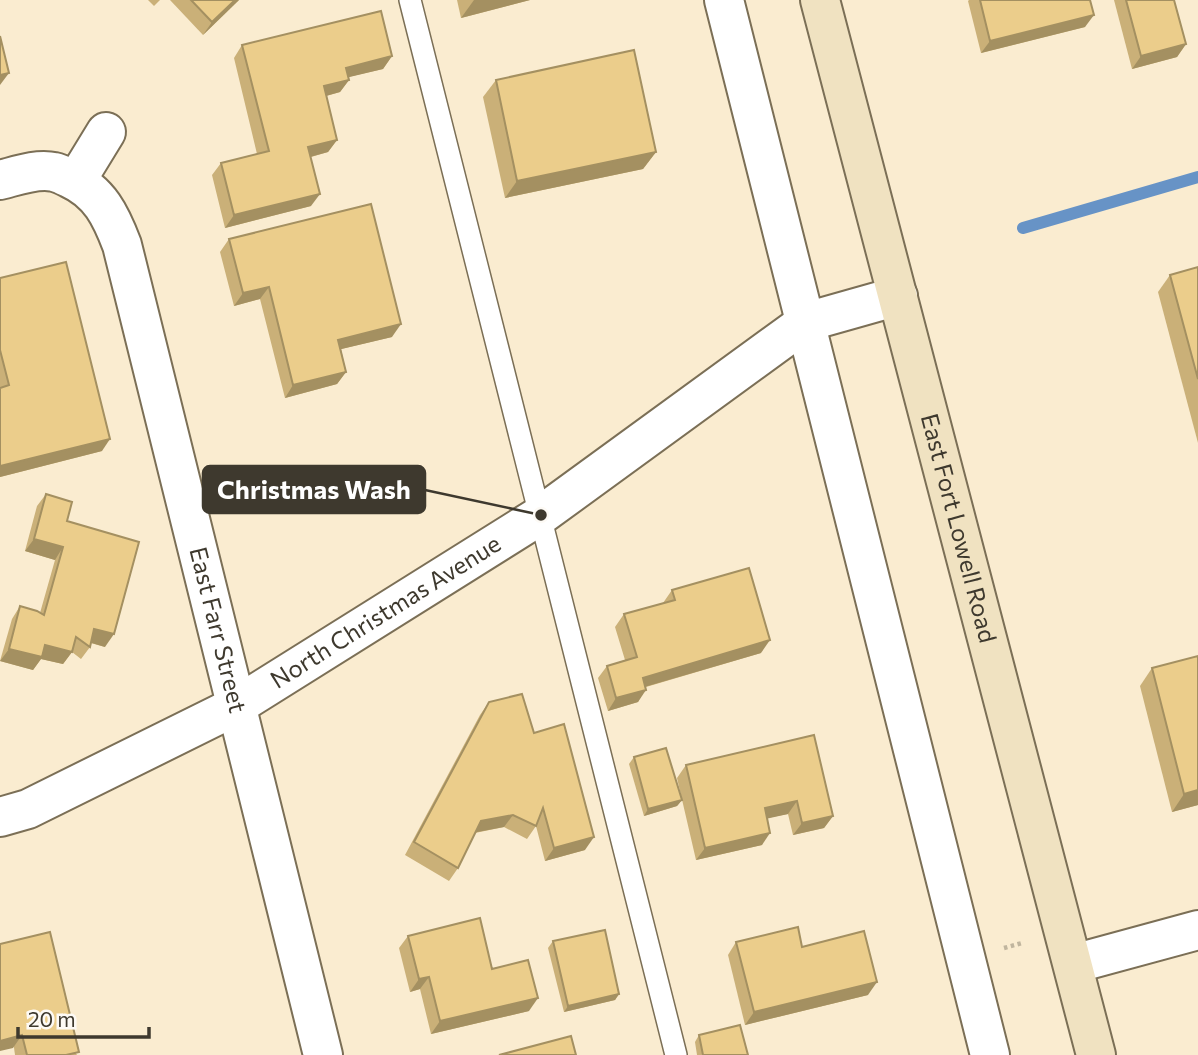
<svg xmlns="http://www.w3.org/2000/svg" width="1198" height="1055" font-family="Commissioner,sans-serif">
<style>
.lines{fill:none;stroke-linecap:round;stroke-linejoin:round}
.stream{stroke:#6793c6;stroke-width:12}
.lane-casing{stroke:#7b6f56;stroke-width:24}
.street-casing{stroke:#7b6f56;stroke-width:42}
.secondary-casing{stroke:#7b6f56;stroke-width:42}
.path{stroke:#c0b59e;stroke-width:4.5;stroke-dasharray:3.5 3.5;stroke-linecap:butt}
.lane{stroke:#fff;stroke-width:21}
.street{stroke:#fff;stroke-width:38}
.secondary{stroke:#f0e2c1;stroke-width:38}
.wall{fill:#cab078}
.shaded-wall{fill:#a49061}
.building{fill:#ebcd8b;stroke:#a49061;stroke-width:2}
.labels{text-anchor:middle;stroke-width:5;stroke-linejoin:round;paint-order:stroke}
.street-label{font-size:24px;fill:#3e392e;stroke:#fdfaf5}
.leader{fill:none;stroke:#3e392e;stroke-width:2.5}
.callout-dot{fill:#3e392e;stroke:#fdfaf5;stroke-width:2.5}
.callout{fill:#3e392e;stroke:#3e392e;stroke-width:2.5}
.callout-label{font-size:26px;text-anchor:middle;font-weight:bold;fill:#fff}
</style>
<rect width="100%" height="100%" fill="#faecd0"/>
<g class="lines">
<polyline class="stream" points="1023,228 1198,177"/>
<defs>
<polyline id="lane" points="410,0 676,1055"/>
<g id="street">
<polyline points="724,0 990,1055"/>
<path id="s1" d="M 0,180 C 16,176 37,168 54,172 C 59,173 65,176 69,178 C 100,192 111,216 122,245 L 323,1055"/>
<polyline points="76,181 106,132"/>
<path id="s2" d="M 0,817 L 28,809 L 236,706 L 541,515 L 806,322 L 898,296"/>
<polyline points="1073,964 1198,930"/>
</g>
<g id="secondary">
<path id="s3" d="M 820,0 L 1096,1055"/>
</g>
</defs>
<use href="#lane" class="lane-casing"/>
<use href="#street" class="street-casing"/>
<use href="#secondary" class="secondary-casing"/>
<polyline class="path" points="1004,948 1022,943"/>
<use href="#lane" class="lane"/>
<use href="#street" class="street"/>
<use href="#secondary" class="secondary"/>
</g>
<g class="wall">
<polygon points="148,0 160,0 154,6"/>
<polygon points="170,0 239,0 203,35"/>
<polygon points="457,0 530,0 461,18"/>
<polygon points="969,0 1090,0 1085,27 981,53 968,1"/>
<polygon points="1114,0 1174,0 1186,44 1177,57 1132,69"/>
<polygon points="242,45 392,56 383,69 348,77 349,80 340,92 326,96 337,140 328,152 311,157 311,206 225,228 212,175 221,163 257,154 234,58"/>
<polygon points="496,80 656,152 643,169 505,198 483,97"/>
<polygon points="229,239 392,337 341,349 346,372 337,384 285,398 260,299 234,306 220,252"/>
<polygon points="1198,267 1198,443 1158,292 1170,275"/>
<polygon points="0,278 102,451 0,477"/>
<polygon points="46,494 67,521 105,647 91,643 90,647 81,659 72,652 63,664 41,659 33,670 0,661 12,619 20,606 40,613 55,560 25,551 37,506"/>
<polygon points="672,590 761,653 646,687 638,702 608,711 598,678 607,666 625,660 615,627 624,614 663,603"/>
<polygon points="1152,668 1198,805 1172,812 1140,686"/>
<polygon points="489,702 534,733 585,850 545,861 536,826 527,839 504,827 475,833 458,868 449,881 405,855 480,715"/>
<polygon points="814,735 833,816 824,828 793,835 788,814 767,818 762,845 696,860 677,778 686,765"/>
<polygon points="634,757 682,800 677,806 644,816 629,764"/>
<polygon points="408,936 492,969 529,1011 431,1034 420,989 410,992 399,948"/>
<polygon points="553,941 619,994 615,1000 564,1012 548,948"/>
<polygon points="736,942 868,995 745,1025 728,955"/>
<polygon points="0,944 77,1055 15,1055"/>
<polygon points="699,1035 748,1055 697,1055 695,1042"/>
</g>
<g class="shaded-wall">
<polygon points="235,0 239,0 203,35 212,22"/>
<polygon points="474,0 530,0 461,18"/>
<polygon points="1094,15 1085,27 981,53 990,41"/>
<polygon points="1186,44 1177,57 1132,69 1141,56"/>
<polygon points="392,56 383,69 337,80 346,68"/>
<polygon points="9,73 0,85 0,75"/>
<polygon points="349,80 340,92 315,99 324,86"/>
<polygon points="337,140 328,152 299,160 308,147"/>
<polygon points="656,152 643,169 505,198 517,181"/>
<polygon points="320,194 311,206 225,228 234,215"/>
<polygon points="269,287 260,299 234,306 243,293"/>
<polygon points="401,324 392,337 329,352 338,340"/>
<polygon points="346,372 337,384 285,398 293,385"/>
<polygon points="110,439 102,451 0,477 0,466"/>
<polygon points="34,539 63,547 55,560 25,551"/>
<polygon points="94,629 114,634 105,647 85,641"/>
<polygon points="770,640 761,653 634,690 643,678"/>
<polygon points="45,645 72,652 63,664 41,659 33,670 0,661 9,649"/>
<polygon points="646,690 638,702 608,711 616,698"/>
<polygon points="1198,790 1198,805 1172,812 1184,794"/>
<polygon points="682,800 677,806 644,816 648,809"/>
<polygon points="797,801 788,814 756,821 765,808"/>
<polygon points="513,815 504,827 472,833 481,821"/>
<polygon points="833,816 824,828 793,835 802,823"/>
<polygon points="770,833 762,845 696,860 705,848"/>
<polygon points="594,837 585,850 545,861 554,848"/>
<polygon points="429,977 420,989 410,992 419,979"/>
<polygon points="877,982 868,995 745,1025 754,1012"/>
<polygon points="619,994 615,1000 564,1012 568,1006"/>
<polygon points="538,998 529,1011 431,1034 440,1021"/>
<polygon points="22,1035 13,1048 0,1051 0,1041"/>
</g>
<g class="building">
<polygon points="191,0 235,0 212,22"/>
<polygon points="980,0 1090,0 1094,15 990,41"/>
<polygon points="1126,0 1174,0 1186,44 1141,56"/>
<polygon points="381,11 392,56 346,68 349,80 324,86 337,140 308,147 320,194 234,215 221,163 269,151 242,45"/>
<polygon points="0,36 9,73 0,75"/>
<polygon points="634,50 656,152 517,181 496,80"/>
<polygon points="371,204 401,324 338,340 346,372 293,385 269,287 243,293 229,239"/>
<polygon points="66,262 110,439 0,466 0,388 9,385 0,350 0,278"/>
<polygon points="1198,267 1198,379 1170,275"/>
<polygon points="46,494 72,502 67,521 139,542 114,634 94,629 90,647 76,637 72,652 45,645 42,657 9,649 20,606 37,611 44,615 63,547 34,539"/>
<polygon points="749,568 770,640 643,678 646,690 616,698 607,666 637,657 624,614 675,600 672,590"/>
<polygon points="1198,656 1198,790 1184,794 1152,668"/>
<polygon points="522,694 534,733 564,724 594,837 554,848 543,808 536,826 513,815 481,821 458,868 414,842 489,702"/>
<polygon points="814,735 833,816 802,823 797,801 765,808 770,833 705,848 686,765"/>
<polygon points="666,748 682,800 648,809 634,757"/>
<polygon points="480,918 492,969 528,960 538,998 440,1021 429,977 419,979 408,936"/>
<polygon points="798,927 802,947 864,931 877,982 754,1012 736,942"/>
<polygon points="605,930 619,994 568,1006 553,941"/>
<polygon points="50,932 79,1052 66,1055 27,1055 22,1035 0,1041 0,944"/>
<polygon points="740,1025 748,1055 703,1055 699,1035"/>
<polygon points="571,1036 576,1055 499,1055"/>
</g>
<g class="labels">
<g class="street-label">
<text dy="8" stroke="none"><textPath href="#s3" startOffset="546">East Fort Lowell Road</textPath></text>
<text dy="8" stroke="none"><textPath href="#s2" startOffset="438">North Christmas Avenue</textPath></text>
<text dy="8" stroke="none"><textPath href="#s1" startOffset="556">East Farr Street</textPath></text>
</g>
</g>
<path class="leader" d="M541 515L425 490"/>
<circle class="callout-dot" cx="541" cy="515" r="7"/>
<rect class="callout" x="203" y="466" width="222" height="47" rx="7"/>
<g class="callout-label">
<text x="314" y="499">Christmas Wash</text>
</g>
<path d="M18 1027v10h131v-10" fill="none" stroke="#3e392e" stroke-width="3.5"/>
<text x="28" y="1027" font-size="21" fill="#3e392e" stroke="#fdfaf5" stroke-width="5" paint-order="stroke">20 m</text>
</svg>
